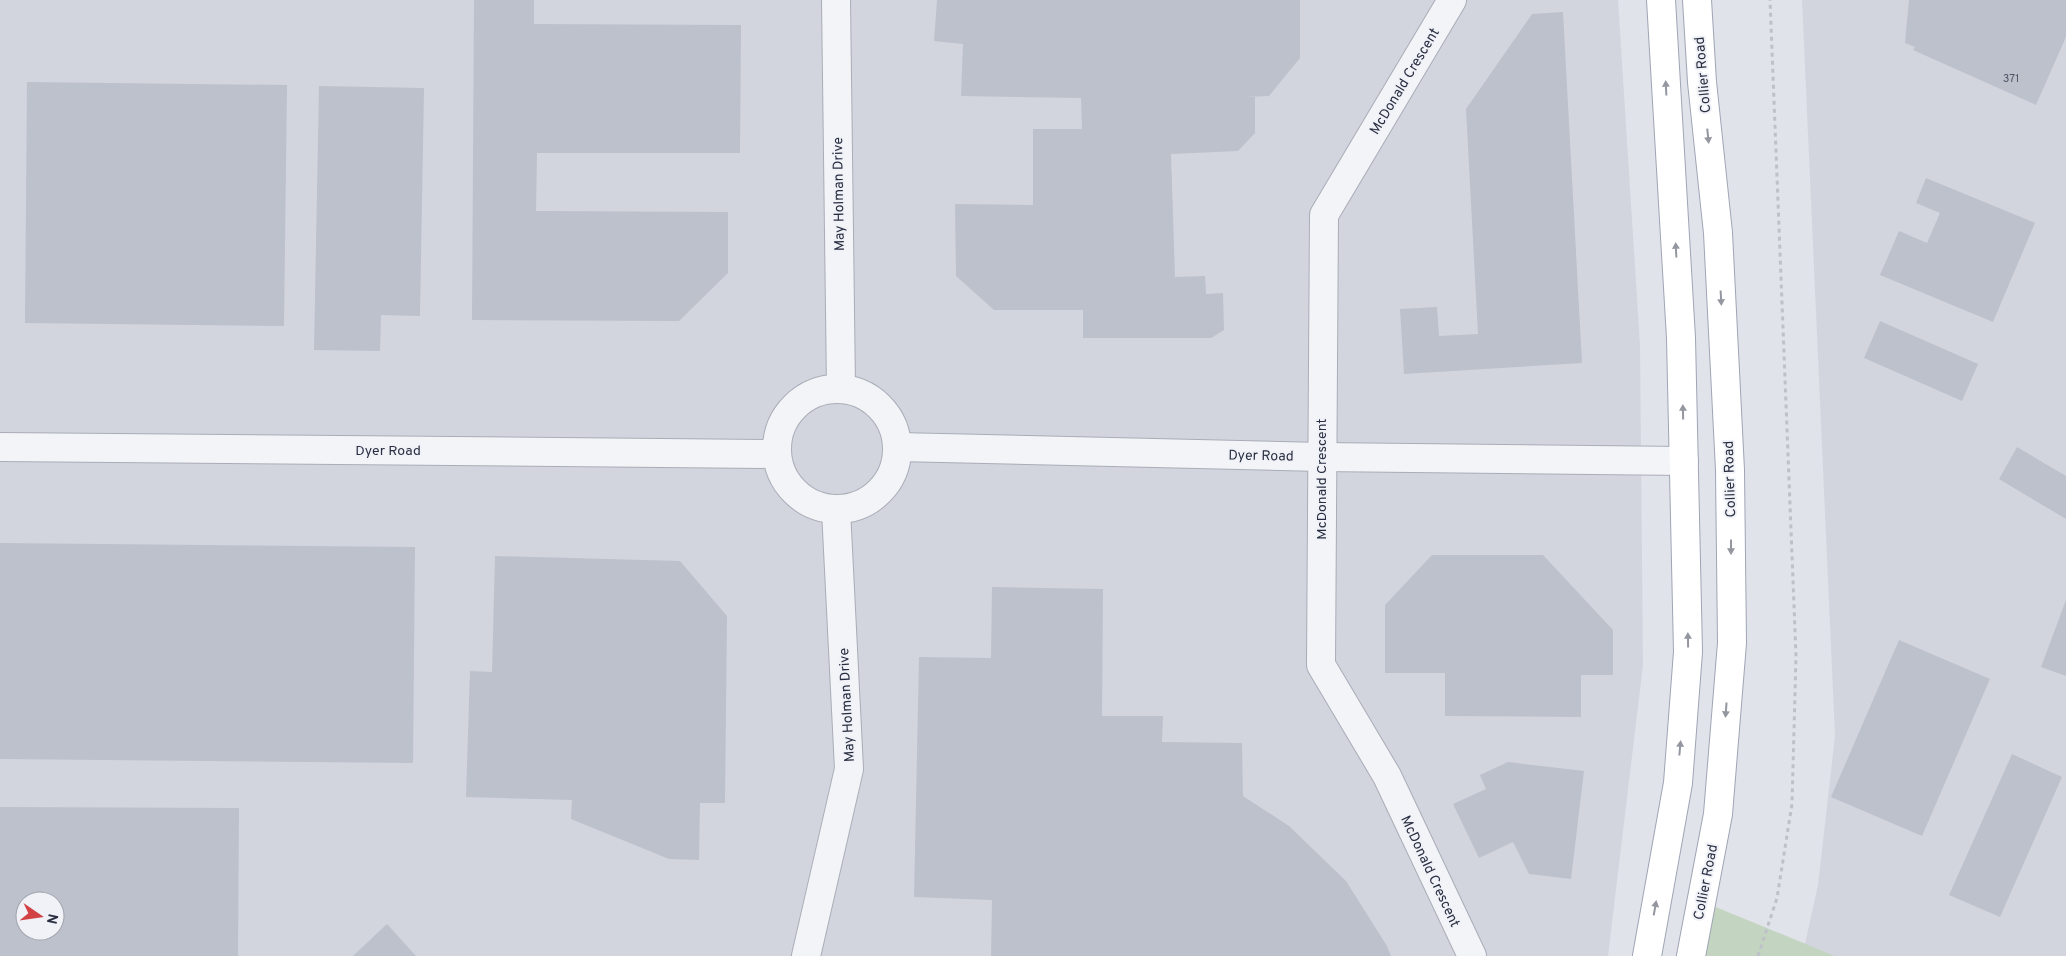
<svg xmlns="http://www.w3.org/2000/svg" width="2066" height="956" font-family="Overpass,sans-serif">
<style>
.built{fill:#d2d5de;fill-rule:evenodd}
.green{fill:#c3d4c1}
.building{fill:#bdc1cc;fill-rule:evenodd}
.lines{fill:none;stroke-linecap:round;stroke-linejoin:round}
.street-casing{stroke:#a9adb7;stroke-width:30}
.primary-casing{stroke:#9fa5b5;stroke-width:30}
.path{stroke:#bec1c8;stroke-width:3;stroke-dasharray:4 4;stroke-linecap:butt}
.street{stroke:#f3f4f8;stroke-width:28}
.primary{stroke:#fff;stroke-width:28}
.oneway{fill:#9496a0}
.labels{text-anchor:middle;stroke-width:4;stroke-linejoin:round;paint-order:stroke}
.number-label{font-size:11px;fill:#4d5364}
.street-label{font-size:14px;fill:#282e41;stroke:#f0f2f7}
</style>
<rect width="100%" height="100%" fill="#e0e3e9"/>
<g class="built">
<path d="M 0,0 L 1618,0 L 1640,345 L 1643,665 L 1608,956 L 0,956 ZM 25,901 L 55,901 L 55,931 L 25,931 Z"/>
<polygon points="1802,0 2066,0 2066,956 1835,956 1805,944 1818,885 1835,736"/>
</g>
<polygon class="green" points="1701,901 1835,956 1691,956"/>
<g class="building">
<polygon points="474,0 534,0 534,24 741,25 740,153 537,153 536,211 728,212 728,273 679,321 472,320"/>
<polygon points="937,0 1300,0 1300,58 1269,96 1245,97 1255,97 1255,133 1238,151 1171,154 1175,277 1205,276 1206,294 1223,293 1224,330 1211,338 1083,338 1083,310 994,310 956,276 955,204 1033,205 1033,129 1082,129 1081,98 961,96 963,44 934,41"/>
<polygon points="1909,0 2066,0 2066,37 2036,105 1913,50 1915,47 1905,43"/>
<polygon points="1563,12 1582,363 1404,374 1400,309 1437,307 1439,336 1478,334 1466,109 1532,14"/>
<polygon points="27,82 287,85 284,326 25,323"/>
<polygon points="319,86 424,88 420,316 381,315 380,351 314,350"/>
<polygon points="1926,178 2035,223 1993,322 1880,275 1899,231 1927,243 1940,213 1916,203"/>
<polygon points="1880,321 1978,364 1962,401 1864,358"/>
<polygon points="2017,447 2066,476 2066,519 1999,479"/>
<polygon points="0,543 415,547 413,763 0,759"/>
<polygon points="1432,555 1543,555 1613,630 1613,675 1581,675 1581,717 1445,716 1445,673 1385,673 1385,605"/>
<polygon points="495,556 680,561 727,616 725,803 700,803 699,860 669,859 571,819 572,800 466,797 470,671 492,672"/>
<polygon points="992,587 1103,589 1102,716 1163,716 1162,742 1242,743 1243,796 1289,826 1346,881 1387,946 1391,956 991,956 992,900 914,897 919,657 991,658"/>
<polygon points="2066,600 2066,676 2041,667"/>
<polygon points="1899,640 1990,679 1922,836 1831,797"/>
<polygon points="2012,754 2062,777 2000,917 1949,895"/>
<polygon points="1508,762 1584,771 1571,879 1529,874 1513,842 1479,858 1453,804 1486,789 1480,775"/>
<path d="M 0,807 L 239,808 L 238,956 L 0,956 ZM 25,901 L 55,901 L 55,931 L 25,931 Z"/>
<polygon points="387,924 416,956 353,956"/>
</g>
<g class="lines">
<defs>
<g id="street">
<polyline points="836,0 841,388"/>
<polyline points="1452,0 1324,215 1321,665 1387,776 1472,956"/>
<circle cx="837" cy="449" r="60"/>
<polyline points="0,447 776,454"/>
<polyline points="898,447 1321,457 1684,461"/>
<polyline points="806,956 849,769 836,510"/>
</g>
<g id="primary">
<polyline points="1647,956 1678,783 1688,652 1681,338 1661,0"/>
<polyline points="1691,956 1718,814 1732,643 1730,470 1718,233 1702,82 1697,0"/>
</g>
</defs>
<use href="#street" class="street-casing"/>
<use href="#primary" class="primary-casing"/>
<polyline class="path" points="1758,956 1777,898 1792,804 1796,656 1770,0"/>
<use href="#street" class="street"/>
<use href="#primary" class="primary"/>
</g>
<defs><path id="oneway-solid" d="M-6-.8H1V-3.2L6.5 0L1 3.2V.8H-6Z" transform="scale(1.25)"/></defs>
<g class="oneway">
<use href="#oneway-solid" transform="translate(1666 88) rotate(-93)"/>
<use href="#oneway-solid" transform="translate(1708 136) rotate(84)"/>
<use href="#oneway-solid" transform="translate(1676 250) rotate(-93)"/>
<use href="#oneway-solid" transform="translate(1721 298) rotate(87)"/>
<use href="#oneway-solid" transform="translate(1683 412) rotate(-91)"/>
<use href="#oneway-solid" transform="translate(1731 547) rotate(90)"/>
<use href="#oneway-solid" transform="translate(1688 640) rotate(-91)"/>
<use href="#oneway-solid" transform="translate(1726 710) rotate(94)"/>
<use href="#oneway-solid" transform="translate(1680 748) rotate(-85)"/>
<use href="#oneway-solid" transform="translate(1655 908) rotate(-80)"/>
</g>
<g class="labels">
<g class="number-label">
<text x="2011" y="82">371</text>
</g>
<g class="street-label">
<text transform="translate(1702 75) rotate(-95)" y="5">Collier Road</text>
<text transform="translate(1404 81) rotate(-59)" y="5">McDonald Crescent</text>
<text transform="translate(838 194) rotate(-91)" y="5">May Holman Drive</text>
<text x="388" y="455">Dyer Road</text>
<text transform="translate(1261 455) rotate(1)" y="5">Dyer Road</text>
<text transform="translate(1321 479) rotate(-90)" y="5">McDonald Crescent</text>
<text transform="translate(1729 479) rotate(-92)" y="5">Collier Road</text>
<text transform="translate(846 705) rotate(-93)" y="5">May Holman Drive</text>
<text transform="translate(1431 871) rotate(65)" y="5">McDonald Crescent</text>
<text transform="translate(1705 882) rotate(-79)" y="5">Collier Road</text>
</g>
</g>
<g transform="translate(40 916) rotate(103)"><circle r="24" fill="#f0f2f7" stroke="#a0a4ae"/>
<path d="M0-4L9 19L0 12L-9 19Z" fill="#d24245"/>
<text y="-8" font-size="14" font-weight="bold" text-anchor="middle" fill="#282e41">N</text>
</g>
</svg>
